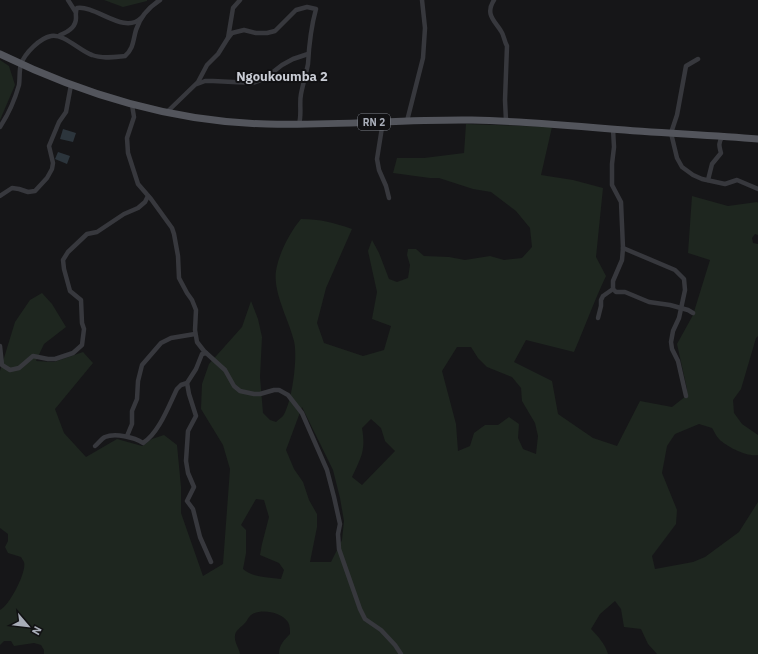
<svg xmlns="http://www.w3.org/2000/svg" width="758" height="654" font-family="'IBM Plex Sans',sans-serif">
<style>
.green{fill:#1e261f;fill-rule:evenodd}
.water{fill:#2c353c}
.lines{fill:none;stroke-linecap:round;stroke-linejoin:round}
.street{stroke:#37383d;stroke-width:4.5}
.primary{stroke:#53555c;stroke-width:7}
.labels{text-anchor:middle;stroke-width:4;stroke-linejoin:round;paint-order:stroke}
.shield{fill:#111113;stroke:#7b7e86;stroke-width:1}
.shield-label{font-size:10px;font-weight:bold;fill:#a8adb8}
.quarter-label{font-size:13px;font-weight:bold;fill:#c9ccd4;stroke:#111113}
</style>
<rect width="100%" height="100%" fill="#161618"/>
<g class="green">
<polygon points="104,0 147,0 147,1 123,7"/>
<polygon points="0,60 9,66 15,85 0,120"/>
<path d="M 466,124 L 552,127 L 541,175 L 573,180 L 603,188 L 596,257 L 606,276 C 594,301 585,327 574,352 L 526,340 L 514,362 L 552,381 L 558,414 L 593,438 L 617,446 L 640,401 L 672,407 L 686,396 L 687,389 L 677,344 L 693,315 L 710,260 L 688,253 L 692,196 L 728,206 L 757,202 L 758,203 L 758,235 L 755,234 L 752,238 L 753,243 L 758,244 L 758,336 L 756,338 L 741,389 L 733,400 L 734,413 L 742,424 L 758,435 L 758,455 C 747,457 727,447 719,439 C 716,436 714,431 712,428 L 699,424 L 675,434 L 667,446 L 662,473 L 677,510 L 676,524 L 652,556 L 655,569 L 693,562 L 705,557 L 739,532 L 758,502 L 758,654 L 657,654 L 648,644 L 641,629 L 624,627 L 621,609 L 615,601 L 600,614 L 591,629 C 598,636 605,644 608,654 L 279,654 C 279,645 284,640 290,634 C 290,629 290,626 288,622 C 281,612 261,608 251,615 C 248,617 247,622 244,624 C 240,628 235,631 235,636 C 234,642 239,648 240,654 L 44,654 L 44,650 L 41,645 L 34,643 L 14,646 L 11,641 L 4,641 L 0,645 L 0,610 C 9,606 27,572 24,562 C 23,560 22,559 21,557 L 8,553 L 5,547 L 8,541 L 8,534 L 0,528 L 0,371 L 15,322 L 30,300 L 42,293 L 52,304 L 66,327 L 44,344 L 36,361 L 54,362 L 83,352 L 93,363 L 55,409 L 64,433 L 86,457 L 117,439 L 142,446 L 152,439 L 164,435 L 177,445 L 181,487 L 181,513 L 203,576 L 223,564 L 230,469 L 223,445 L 201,409 L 202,384 L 209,364 L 242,327 L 251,301 L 258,319 L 262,337 L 260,377 L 263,413 L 270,420 L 276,422 C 278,420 281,418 283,416 C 292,403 298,357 294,341 C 289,320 273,293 276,271 C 279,253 290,232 301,219 C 320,219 335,223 352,229 L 326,288 L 317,323 L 324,343 L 363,356 L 384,350 L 391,326 L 372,319 L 377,292 L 368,251 L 372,240 L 379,253 L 389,279 L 397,282 L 408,278 L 410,265 L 407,255 L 408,249 L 416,249 L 424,256 L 449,257 L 465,260 L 490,256 L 504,260 L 522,258 L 532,247 L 530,228 L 516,211 L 491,192 L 473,189 L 439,178 L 430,178 L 393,173 L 397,158 L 424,158 L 464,153 ZM 457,347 L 471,347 L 478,358 L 487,367 L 512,377 L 521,388 L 522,401 L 535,423 L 538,436 L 536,454 L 523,449 L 518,438 L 519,424 L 509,417 L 498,425 L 485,425 L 474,433 L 470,446 L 458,451 L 456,424 L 442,371 ZM 302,407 L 333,470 L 340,498 L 344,521 L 342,540 L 331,562 L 310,562 L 317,527 L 317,514 L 309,500 L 303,482 L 294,469 L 286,450 ZM 371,419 L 381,428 L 385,441 L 395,451 L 362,485 L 352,477 C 361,457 366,451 362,428 ZM 256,499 L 264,500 L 269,517 L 262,544 L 260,555 L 279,563 L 284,570 L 281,579 C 268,577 253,578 243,569 L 246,553 L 246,530 L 241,525 Z"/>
</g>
<g class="water">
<polygon points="63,129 76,133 73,142 60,139"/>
<polygon points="58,152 70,156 67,164 55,159"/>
</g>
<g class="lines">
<g class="street">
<polyline points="68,0 75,11"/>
<path d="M 494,0 C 485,14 494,20 501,31 C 504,35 504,41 507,46 L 505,100 L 506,121"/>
<path d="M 60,35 C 68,32 76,27 76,18 C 76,13 75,12 77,8 C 96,5 124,35 141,18"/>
<polyline points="228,38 233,8 240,0"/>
<polyline points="698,59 686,66 677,115 671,133 677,158 682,167 693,175 702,179 725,184 737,180 758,189"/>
<polyline points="197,84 205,81 213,81 253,83 264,79 282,65 293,59 308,54"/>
<polyline points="132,105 134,117 127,138 128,153 138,184 151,199 172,228 174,234 178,256 179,278 187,293 192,300 196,310 195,330 197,342 204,351 225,370 234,386 240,391 254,394 260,394 274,390 279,390 288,395 302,413 327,470 334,497 340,524 338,534 339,549 360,609 365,619 381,630 395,645 401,654"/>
<path d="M 167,112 L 198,82 L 207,65 L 218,54 L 228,38 L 232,33 L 244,30 L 256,33 L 267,33 L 275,31 L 296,10 L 307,7 L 316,9 C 311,27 309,45 308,64 C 306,74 303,84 301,94 C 299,104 302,114 299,124"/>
<polyline points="383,121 377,159 379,170 386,186 389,198"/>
<polyline points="407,121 423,58 425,28 422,0"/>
<path d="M 0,127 C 8,115 15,99 19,85 C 20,79 19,70 21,64 C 25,53 40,38 51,36 C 63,33 80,51 92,55 C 102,59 114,57 125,56 C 134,48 133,40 136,30 C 140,17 149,7 160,0"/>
<polyline points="613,129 614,147 612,164 612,185 621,202 623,248 622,260 613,281 613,289 616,292 625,292 649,302 670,305 688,310 693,313"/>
<path d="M 708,180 L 712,164 L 721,153 C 719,146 718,142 723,136"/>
<polyline points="0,196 12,188 19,189 28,192 35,191 47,178 52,169 53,163 49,146 59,122 66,112 71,85"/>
<polyline points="623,248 675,270 684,279 685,290 679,318 673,331 671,342 672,349 678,361 686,396"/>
<polyline points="598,318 601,306 601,300 603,296 613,289"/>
<polyline points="0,346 2,365 10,370 19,368 33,356 48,359 55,359 73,353 82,345 84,329 82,323 81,300 70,291 64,269 63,260 68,252 87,234 97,232 124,214 138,208 145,202 148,196"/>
<polyline points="206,353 202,354 196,369 187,383 189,394 196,416 188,431 186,461 188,473 194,487 187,501 193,509 200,537 211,562"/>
<polyline points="127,436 132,424 132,411 137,399 138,381 142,365 161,343 171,338 195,334"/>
<path d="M 95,446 C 98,444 101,439 105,437 C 115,433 134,437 143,443 C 159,433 169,405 177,389 L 181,385 L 187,383"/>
</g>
<path class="primary" d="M 0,54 C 84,95 174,122 267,124 C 336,126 404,119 472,120 C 519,121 565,125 611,129 C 660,133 709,135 758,139"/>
</g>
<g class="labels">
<rect class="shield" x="358" y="114" width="32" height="16" rx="3"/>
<g class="shield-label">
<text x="374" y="126">RN 2</text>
</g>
<g class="quarter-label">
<text x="282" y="81">Ngoukoumba 2</text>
</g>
</g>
<g transform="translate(28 626) rotate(118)" stroke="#111113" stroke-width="3" paint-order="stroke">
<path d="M0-3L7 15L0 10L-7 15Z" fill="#a8adb8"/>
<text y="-6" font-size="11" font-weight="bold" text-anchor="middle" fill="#a8adb8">N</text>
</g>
</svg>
